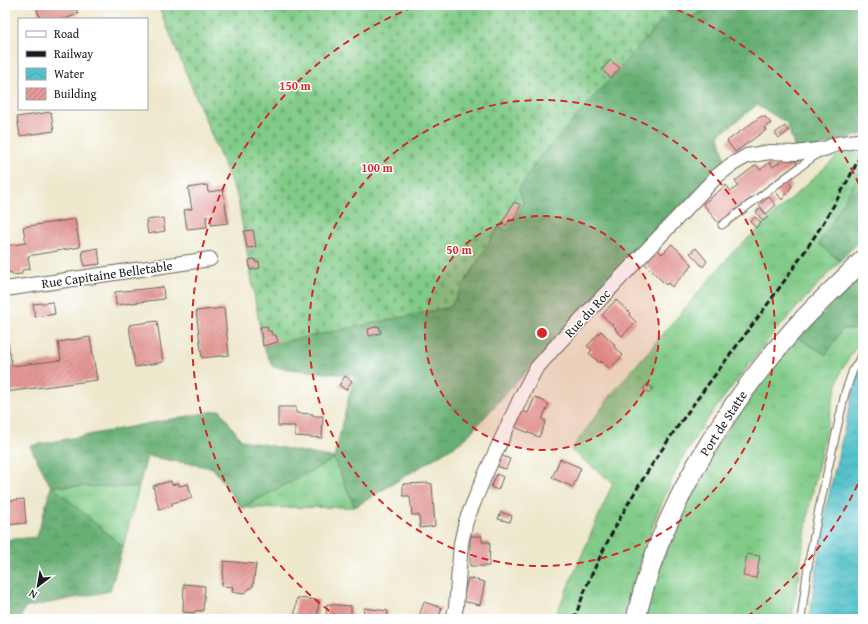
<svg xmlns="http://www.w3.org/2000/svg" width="868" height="624" font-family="'Gentium Book Plus',serif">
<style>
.grass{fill:url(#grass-tufts);stroke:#4e7452}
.forest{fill:url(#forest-crowns);stroke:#426648}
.cemetery{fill:url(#cemetery-stones);stroke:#4e7452}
.water{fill:url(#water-waves);stroke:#386f73}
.building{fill:url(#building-hatch)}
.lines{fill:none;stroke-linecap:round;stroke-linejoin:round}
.lane-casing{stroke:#66635a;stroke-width:9}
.street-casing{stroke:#66635a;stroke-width:16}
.secondary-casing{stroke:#66635a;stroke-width:21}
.lane{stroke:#fff;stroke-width:7}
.street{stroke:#fff;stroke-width:14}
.secondary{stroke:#fff;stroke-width:19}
.rail{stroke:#1c1c1c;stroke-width:3;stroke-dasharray:6 3;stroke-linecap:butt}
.ring{fill:none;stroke:#d62828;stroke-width:2;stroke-dasharray:7 5}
.labels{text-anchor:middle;stroke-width:3;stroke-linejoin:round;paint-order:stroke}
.street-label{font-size:13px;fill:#1c1c1c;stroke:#fff}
.centre{fill:#d62828;stroke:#fff;stroke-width:2}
.ring-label{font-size:12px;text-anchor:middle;font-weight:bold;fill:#d62828;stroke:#fff;stroke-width:3;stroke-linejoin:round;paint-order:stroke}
</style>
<defs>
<pattern id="grass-tufts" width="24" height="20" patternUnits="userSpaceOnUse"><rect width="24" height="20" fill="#81cb88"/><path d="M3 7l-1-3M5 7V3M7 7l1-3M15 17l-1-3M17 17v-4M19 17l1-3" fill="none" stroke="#6fae75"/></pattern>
<pattern id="forest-crowns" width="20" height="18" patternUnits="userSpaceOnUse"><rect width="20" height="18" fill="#68af74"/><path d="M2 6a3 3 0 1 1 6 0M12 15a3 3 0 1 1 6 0" fill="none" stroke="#558e5e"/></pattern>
<pattern id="cemetery-stones" width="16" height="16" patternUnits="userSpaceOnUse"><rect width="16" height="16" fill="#81cb88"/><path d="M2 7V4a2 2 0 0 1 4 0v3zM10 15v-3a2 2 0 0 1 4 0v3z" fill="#6fae75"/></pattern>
<pattern id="water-waves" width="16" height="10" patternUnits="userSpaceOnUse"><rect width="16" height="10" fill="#54c2ca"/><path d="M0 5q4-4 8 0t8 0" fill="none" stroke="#49a6ad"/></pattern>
<pattern id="building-hatch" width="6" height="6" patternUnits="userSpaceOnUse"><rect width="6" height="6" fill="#e49895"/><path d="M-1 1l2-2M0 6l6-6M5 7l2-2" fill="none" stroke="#c38280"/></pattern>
</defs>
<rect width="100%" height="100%" fill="#fff"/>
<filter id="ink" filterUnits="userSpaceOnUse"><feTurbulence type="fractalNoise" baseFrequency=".025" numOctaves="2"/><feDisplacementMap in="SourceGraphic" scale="8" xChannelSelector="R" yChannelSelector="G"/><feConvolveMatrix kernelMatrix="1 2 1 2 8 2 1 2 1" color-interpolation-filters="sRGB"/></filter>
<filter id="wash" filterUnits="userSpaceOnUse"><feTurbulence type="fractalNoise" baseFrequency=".012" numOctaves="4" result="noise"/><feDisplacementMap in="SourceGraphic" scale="16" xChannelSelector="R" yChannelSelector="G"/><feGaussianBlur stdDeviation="0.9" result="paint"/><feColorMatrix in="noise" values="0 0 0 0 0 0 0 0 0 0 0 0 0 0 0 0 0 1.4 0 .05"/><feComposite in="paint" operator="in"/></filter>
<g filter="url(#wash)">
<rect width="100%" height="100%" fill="#eee8cd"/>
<g class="grass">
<polygon points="844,150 863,155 863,168 820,244 840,261 777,329 730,389 703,425 679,464 657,514 622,619 554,619 613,483 571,450 612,394 732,253"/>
<polygon points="842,329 863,329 863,335 840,373 823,443 809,509 792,619 644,619 650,592 678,519 715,448 772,367 798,338"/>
<polygon points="334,459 355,507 241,508"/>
<polygon points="51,486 139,487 123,547"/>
</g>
<g class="forest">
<polygon points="719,5 863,5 863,134 796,153 787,123 757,105 719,135 725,161 531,366 464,440 355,507 334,459 241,508 213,468 147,456 139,487 52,486 123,547 110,591 24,608 21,619 5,619 5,540 37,537 51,487 30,446 220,410 241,440 334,458 354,376 273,367 263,346 450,307 499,226 508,230 523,205 519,188 537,161 671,10 685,12 688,18"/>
<polygon points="863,168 863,237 840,261 819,244"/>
<polygon points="863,273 863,329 842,329 826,355 798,338"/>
</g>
<polygon class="cemetery" points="158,5 719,5 688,18 684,12 671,10 537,161 519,188 523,205 508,231 499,226 450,307 263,346 238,199"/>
<polygon class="water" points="863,371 863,619 809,619 826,507 858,372"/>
<g id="blocks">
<g class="building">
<polygon points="36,5 75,5 78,14 67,18 67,19 40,19"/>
<polygon points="610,60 620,68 611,78 602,70"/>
<polygon points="51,112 54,131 20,136 17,117"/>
<polygon points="764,116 771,123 764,128 766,130 735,152 727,141 760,117"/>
<polygon points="785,126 789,131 779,138 775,133"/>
<polygon points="784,159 795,161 797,164 742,205 719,224 703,204 726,185 731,191 738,186 735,181 756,165 760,170 770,162 773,167"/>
<polygon points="787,180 792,186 782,200 774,189"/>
<polygon points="207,185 208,192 223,190 228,223 211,225 210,216 206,217 207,227 187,229 184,210 192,209 188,188"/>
<polygon points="769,197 776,205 766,214 759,205"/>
<polygon points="514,202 521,205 513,221 510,219 506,226 502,223"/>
<polygon points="761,208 768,217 763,221 756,212"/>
<polygon points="755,217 761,222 756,228 750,222"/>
<polygon points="163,218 165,231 148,234 146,220"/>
<polygon points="75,219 80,247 28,256 30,269 22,270 22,274 12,275 11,272 5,273 5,246 26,243 23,227"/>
<polygon points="253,230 256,247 247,248 244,231"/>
<polygon points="672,244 693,265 672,287 668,283 666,285 643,262 657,249 662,254"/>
<polygon points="98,248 100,264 84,266 82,251"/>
<polygon points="696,248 707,261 703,267 690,253"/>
<polygon points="255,259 256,263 259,262 260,268 250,270 249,260"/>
<polygon points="163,287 164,299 116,305 115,292"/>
<polygon points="616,300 630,313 629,315 636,322 622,336 615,329 616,328 602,315"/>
<polygon points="53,302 55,314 35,317 33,304"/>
<polygon points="224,308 229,355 202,358 196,311"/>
<polygon points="157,321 163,362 135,367 129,325"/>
<polygon points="5,324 12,366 61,360 58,342 90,337 97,380 5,392"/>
<polygon points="267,326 268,331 271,331 272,335 276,335 278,342 263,346 260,327"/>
<polygon points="379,326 381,333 369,336 368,329"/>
<polygon points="601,331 615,345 614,347 623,355 610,369 601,361 600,363 589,353 592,350 587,346"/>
<polygon points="345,376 352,381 346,390 339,385"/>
<polygon points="647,384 653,388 649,393 643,389"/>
<polygon points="535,397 549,404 542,419 546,421 539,437 512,426 519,410 528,413"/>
<polygon points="278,407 296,407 296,413 313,414 313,416 323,416 322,438 295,436 295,426 278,426"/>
<polygon points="500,455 510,459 506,469 496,466"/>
<polygon points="560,459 581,468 573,487 552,478"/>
<polygon points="497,474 503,477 498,490 491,487"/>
<polygon points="171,481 172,485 179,483 179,486 188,484 192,498 172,503 172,506 159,509 153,486"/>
<polygon points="429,483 432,484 435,526 420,528 419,515 412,515 410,496 403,496 403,484"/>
<polygon points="24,499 26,523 5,525 5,501"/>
<polygon points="501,512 512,516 510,522 498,519"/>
<polygon points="470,536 482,536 482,542 490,542 489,566 470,566"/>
<polygon points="747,554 760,556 756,578 743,576"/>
<polygon points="224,561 256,564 253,586 243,594 232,592 233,587 222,586"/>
<polygon points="468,578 485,582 480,605 463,601"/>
<polygon points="184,584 205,586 203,611 195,611 194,613 183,612"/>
<polygon points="297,598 319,600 317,619 294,619"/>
<polygon points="424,602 442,608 439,616 441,617 440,619 418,619"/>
<polygon points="327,604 351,606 351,619 326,619"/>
<polygon points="364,608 388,611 387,619 363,619"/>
</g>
</g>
</g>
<g filter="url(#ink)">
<use href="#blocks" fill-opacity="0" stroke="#66635a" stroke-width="1"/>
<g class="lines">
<defs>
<g id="lane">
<polyline points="722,225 820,152"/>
<polyline points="801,619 808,566 819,509 845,393 853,370 863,354"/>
</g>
<g id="street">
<polyline points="5,289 210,259"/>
<polyline points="453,619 456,607 461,543 466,521 485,475 522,395 535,370 554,348 717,176 731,165 747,156 770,152 796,153 824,149 837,144 863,140"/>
</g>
<path id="secondary" d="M 636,619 C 659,514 723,408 794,329 C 816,305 840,283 863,260"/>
</defs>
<use href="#lane" class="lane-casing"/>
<use href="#street" class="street-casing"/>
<use href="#secondary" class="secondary-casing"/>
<use href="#lane" class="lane"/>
<use href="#street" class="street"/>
<use href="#secondary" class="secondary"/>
<path class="rail" d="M 574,619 C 580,604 585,589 592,574 C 612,530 636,488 663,448 C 729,349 812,259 863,150"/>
</g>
</g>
<circle cx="542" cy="333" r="117" fill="#d62828" fill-opacity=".12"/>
<g class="ring">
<circle cx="542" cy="333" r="117"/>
<circle cx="542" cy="333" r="233"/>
<path d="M863 473A350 350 0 0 1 745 618M339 618A350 350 0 0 1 419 5M665 5A350 350 0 0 1 863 193"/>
</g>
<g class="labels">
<g class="street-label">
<text transform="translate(107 274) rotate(-8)" y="5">Rue Capitaine Belletable</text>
<text transform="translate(587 313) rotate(-47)" y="5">Rue du Roc</text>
<text transform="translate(723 423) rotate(-57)" y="5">Port de Statte</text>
</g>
</g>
<circle cx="542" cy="333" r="6" class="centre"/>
<g class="ring-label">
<text x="295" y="90">150 m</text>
<text x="377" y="172">100 m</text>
<text x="459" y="254">50 m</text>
</g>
<rect width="868" height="624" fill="none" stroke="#fff" stroke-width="20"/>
<rect x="18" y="18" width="130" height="92" fill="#ffffff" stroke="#a4a4a4"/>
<rect x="26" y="31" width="20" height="6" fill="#ffffff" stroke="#a4a4a4"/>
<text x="54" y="38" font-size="12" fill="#1c1c1c">Road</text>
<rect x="26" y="51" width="20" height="6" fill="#1c1c1c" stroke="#a4a4a4"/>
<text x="54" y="58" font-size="12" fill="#1c1c1c">Railway</text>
<rect x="26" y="68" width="20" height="12" fill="url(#water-waves)" stroke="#a4a4a4"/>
<text x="54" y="78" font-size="12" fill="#1c1c1c">Water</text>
<rect x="26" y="88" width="20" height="12" fill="url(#building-hatch)" stroke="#a4a4a4"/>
<text x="54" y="98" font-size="12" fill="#1c1c1c">Building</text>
<g transform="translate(38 586) rotate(211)" stroke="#ffffff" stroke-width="3" paint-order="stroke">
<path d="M0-3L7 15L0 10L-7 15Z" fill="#1c1c1c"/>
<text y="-6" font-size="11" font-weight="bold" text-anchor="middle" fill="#1c1c1c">N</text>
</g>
</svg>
